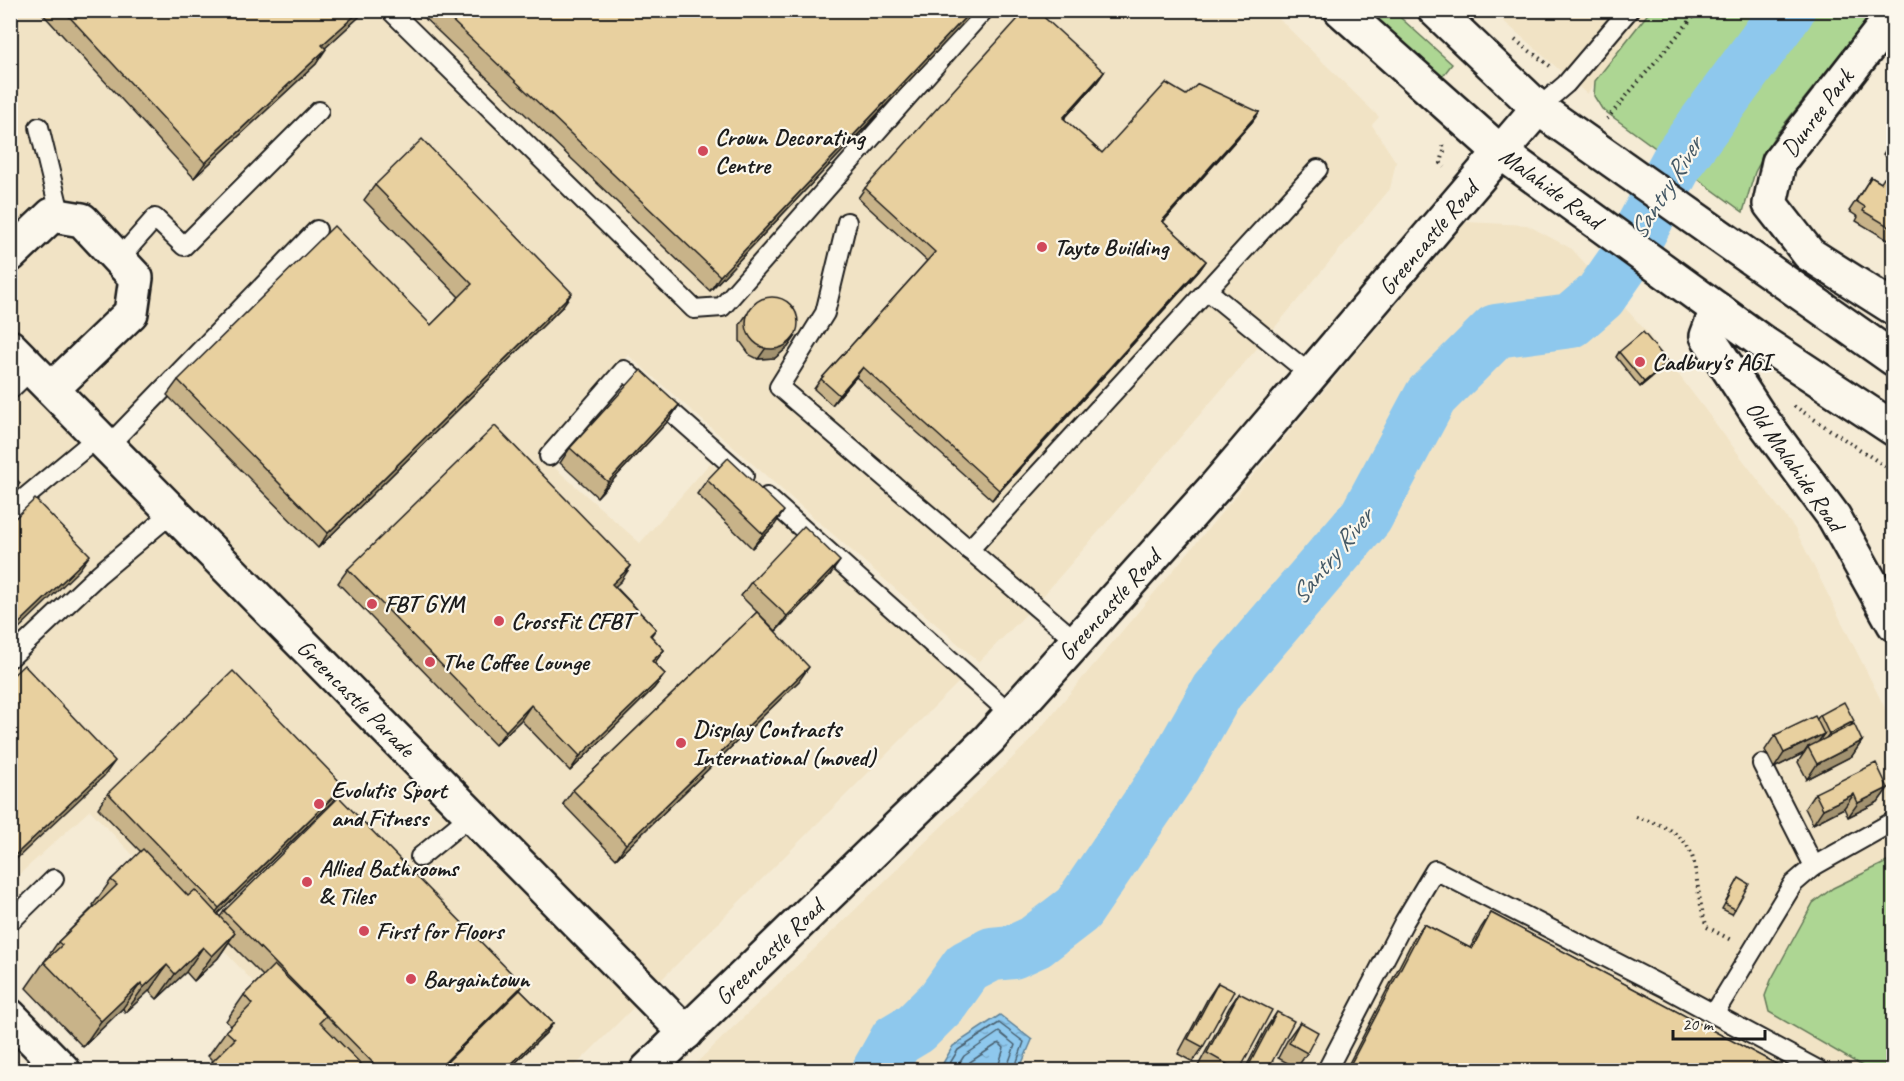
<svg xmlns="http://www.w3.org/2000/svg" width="1904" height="1081" font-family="Caveat,sans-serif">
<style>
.built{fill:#f1e3c5}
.green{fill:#add693;stroke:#647958;stroke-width:1.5}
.water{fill:url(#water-ripples);stroke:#608399;stroke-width:1.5}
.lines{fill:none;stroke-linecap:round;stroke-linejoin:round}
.shore{stroke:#4a6170;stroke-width:1.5}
.river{stroke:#8ec8ed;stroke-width:54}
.lane-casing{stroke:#1c1c1c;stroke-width:22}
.street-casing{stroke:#1c1c1c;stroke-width:38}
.secondary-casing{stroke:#1c1c1c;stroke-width:38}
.path{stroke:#1c1c1c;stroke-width:4;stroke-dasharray:1.5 4.5;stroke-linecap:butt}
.lane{stroke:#fbf7ec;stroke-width:18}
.street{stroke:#fbf7ec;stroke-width:33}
.secondary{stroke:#fbf7ec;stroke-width:33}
.wall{fill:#c8b389;stroke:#1c1c1c;stroke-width:1.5}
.shaded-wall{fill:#a2926f;stroke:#1c1c1c;stroke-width:1.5}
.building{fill:#e8d09f;stroke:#1c1c1c;stroke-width:1.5}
.poi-dot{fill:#d1495b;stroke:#fbf7ec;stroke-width:2}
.labels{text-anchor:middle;stroke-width:4.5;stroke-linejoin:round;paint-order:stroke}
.street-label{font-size:24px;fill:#1c1c1c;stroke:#fbf7ec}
.poi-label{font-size:24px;font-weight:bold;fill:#1c1c1c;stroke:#fbf7ec;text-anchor:start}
.water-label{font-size:26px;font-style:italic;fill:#445865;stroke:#fbf7ec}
</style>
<defs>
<pattern id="water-ripples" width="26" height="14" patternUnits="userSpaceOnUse" patternTransform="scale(1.5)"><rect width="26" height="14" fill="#8ec8ed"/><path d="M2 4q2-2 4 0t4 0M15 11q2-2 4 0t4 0" fill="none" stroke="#7aabcb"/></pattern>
</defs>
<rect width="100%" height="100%" fill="#f5ebd5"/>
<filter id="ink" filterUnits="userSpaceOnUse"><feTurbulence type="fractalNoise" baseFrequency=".0167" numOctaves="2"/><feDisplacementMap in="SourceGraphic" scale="12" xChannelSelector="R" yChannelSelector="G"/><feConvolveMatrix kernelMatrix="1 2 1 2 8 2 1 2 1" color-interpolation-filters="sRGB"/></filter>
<g filter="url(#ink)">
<g class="built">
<polygon points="11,11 1271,11 1379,117 1372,125 1396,162 1390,189 1266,338 1036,604 979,662 628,355 538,453 640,543 710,463 962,679 571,1070 337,1070 90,810 11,882"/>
<polygon points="1492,11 1650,11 1587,94"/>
<polygon points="1466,222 1527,225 1572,249 1645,330 1795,529 1893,724 1893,1070 689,1070 1028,743"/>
</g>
<g class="green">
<polygon points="1369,11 1393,11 1452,64 1442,77"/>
<polygon points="1650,11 1874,11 1774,137 1755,172 1743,212 1602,109 1594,96 1595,81"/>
<polygon points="1893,859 1893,1070 1869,1070 1769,1012 1765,996 1771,980 1813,903 1833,888"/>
</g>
<polygon class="water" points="1000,1015 1032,1040 1019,1070 939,1070 953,1046"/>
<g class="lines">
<g class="shore">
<polyline points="946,1070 958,1050 999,1023 1024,1042 1014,1070"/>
<polyline points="955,1070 964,1056 999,1032 1015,1045 1006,1070"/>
<polyline points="965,1070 970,1062 999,1043 1004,1048 997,1070"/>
</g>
<polyline class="river" points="879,1070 896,1040 916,1028 943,1001 967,967 992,954 1013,952 1035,942 1078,909 1174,767 1217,691 1366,517 1431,396 1496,331 1571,321 1600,296 1623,263 1679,159 1788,10"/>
<defs>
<g id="lane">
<polyline points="390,10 694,309 722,307 984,10"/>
<polyline points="1538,108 1566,84 1629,10"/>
<polyline points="39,127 61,217"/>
<polyline points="847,222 825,313 779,387 1076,641"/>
<polyline points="119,259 155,218 184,246 319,111"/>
<polyline points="1208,291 1311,375"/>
<polyline points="10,390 32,369"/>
<polyline points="108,446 317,230"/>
<polyline points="549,456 624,370 744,476"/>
<polyline points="767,497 1011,714"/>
<polyline points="10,510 98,437"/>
<polyline points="969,550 1318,169"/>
<polyline points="10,658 99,574 173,512"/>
<polyline points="1762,764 1814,866"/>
<polyline points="420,857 471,815"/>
<polyline points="10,922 54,879"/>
<polyline points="1714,1014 1793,884 1814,866 1894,821"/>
<polyline points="1327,1070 1404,922 1435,870 1664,987 1818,1070"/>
</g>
<g id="street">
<polyline points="1894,14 1779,162 1770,204 1809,254 1894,308"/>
<polyline points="10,255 52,215 82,220 136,278 131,313 52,389"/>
<polyline points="1717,309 1707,336 1758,414 1834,517 1894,624"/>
<polyline points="10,347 686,1033"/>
<polyline points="10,1016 63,1070"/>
</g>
<g id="secondary">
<polyline points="1341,10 1499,151 1765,344 1894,429"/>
<polyline points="1435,10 1538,108 1894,359"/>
<polyline points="647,1070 989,739 1216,486 1538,108"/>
</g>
</defs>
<use href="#lane" class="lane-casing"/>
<use href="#street" class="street-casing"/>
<use href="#secondary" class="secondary-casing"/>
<g class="path">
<polyline points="1515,40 1550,66"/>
<polyline points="1607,119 1699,10"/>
<polyline points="1443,145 1444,151 1441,163 1445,167"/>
<polyline points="1794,406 1894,472"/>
<path d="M 1636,817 C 1713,838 1686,867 1707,927 L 1731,940"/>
</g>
<use href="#lane" class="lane"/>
<use href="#street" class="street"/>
<use href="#secondary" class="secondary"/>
</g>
<g class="wall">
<polygon points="39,10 364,10 359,17 325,48 316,64 194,178"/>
<polygon points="416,10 976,10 710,291"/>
<polygon points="1104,72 1097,82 1064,119 1102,153 1186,95 1259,112 1252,122 1163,222 1206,261 1199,271 992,500 856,377 832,405 814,389 821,379 927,261 858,198 865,188"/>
<polygon points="1893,139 1893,162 1883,154"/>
<polygon points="1871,177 1881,183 1893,184 1893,243 1856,221 1858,217 1849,211"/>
<polygon points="375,185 562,307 318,548 167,395 178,380 431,325 459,297 364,200"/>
<polygon points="747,314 795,337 788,347 775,358 758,359 750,355 740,341 740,324"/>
<polygon points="1619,352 1664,367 1640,387 1616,357"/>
<polygon points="679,405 669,420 597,497 560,463 570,448"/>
<polygon points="707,480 774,526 752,548 697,494"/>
<polygon points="348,569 621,581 615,586 656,629 651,636 664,650 654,663 665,674 654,688 570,771 521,720 495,745 338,583"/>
<polygon points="830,575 776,631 757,612 799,681 616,859 563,804 573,790 757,612 741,596 751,582"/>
<polygon points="1820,715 1850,726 1862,741 1852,756 1807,779 1798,762 1804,753 1774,768 1765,750 1775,735 1817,719"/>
<polygon points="344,786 334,800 217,914 220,917 224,911 523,985 520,990 553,1023 546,1033 507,1071 206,1071 213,1061 208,1056 226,1031 231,1026 226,1021 244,995 263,976 229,942 218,958 194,981 186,972 157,999 149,991 125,1013 123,1008 83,1047 26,988 58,942 94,906 93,905 111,880 141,852 98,808 108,793"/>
<polygon points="1888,788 1878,802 1848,817 1844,808 1813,824 1805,808 1815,793"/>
<polygon points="1739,878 1735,909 1732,914 1722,909"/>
<polygon points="1491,913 1789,1071 1345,1071 1414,938 1424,924 1470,948 1481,928"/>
<polygon points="1218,983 1203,1047 1193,1062 1178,1054 1208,998"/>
<polygon points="1239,993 1239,1071 1202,1071 1197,1068 1229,1008"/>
<polygon points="1277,1012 1267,1071 1244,1071 1267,1027"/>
<polygon points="1300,1022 1307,1053 1297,1068 1278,1058 1289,1037"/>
</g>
<g class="shaded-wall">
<polygon points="361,10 364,10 359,17 312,60 322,45"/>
<polygon points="972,10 976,10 710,291 720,276"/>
<polygon points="326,49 316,64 194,178 205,163"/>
<polygon points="1104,72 1097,82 1056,128 1063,118"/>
<polygon points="1259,112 1252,122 1155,231 1162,221"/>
<polygon points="1206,261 1199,271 992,500 999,490"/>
<polygon points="572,293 562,307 318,548 328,533"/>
<polygon points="795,337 788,347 775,358 758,359 765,349"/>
<polygon points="1668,362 1664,367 1640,387 1644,382"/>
<polygon points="863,367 856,377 832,405 839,395"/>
<polygon points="679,405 669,420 597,497 608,482"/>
<polygon points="20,483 10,496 10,492"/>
<polygon points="784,511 774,526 752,548 763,534"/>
<polygon points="90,555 79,570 10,637 10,632"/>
<polygon points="840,561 830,575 776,631 787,616"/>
<polygon points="631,566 621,581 602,599 612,584"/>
<polygon points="664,650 654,664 652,661"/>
<polygon points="809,667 799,681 616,859 626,844"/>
<polygon points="665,674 654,688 570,771 580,756"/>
<polygon points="531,705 521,720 495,745 506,731"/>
<polygon points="1854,721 1844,735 1819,748 1829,734"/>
<polygon points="1824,734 1814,748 1808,747 1804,753 1774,768 1784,753"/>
<polygon points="1862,741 1852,756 1807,779 1817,764"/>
<polygon points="115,761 104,776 10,865 10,860"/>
<polygon points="344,786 334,800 209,922 219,908"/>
<polygon points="1888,788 1878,802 1848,817 1858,803"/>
<polygon points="1854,794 1844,808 1813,824 1823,809"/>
<polygon points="235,933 218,958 194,981 212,956"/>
<polygon points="203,947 186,972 157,999 175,974"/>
<polygon points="167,965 149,991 125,1013 143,988"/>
<polygon points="141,983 123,1008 83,1047 101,1021"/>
<polygon points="523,985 513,1000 441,1071 436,1071"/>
<polygon points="553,1023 546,1033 507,1071 504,1071"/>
</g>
<g class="building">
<polygon points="63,10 361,10 322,45 326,49 205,163"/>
<polygon points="441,10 972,10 720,276"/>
<polygon points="1026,10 1036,10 1104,72 1063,118 1102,153 1166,83 1186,95 1198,84 1259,112 1162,221 1206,261 999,490 863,367 839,395 821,379 935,252 865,188"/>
<polygon points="422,139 572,293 328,533 178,380 334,226 431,325 472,284 375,185"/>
<polygon points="1893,139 1893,147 1890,144"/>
<polygon points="1871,177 1881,183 1884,178 1893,184 1893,229 1863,211 1865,207 1856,201"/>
<circle cx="772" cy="323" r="26"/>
<polygon points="1643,332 1668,362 1644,382 1619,352"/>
<polygon points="641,370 679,405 608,482 570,448"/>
<polygon points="495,426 631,566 612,584 656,629 650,635 664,650 652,661 665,674 580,756 531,705 506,731 348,569"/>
<polygon points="728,458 784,511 763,534 707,480"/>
<polygon points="10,473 20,483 10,492"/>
<polygon points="35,499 90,555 10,632 10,523"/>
<polygon points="804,526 840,561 787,616 751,582"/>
<polygon points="757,612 809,667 626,844 573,790"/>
<polygon points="24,665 115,761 10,860 10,678"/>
<polygon points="233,671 344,786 219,908 108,793"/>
<polygon points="1844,702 1854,721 1829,734 1820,715"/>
<polygon points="1815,716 1824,734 1784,753 1775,735"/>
<polygon points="1854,724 1862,741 1817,764 1808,747"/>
<polygon points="1876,763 1888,788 1858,803 1854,794 1823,809 1815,793"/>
<polygon points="339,797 523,985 436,1071 381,1071 224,911"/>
<polygon points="143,849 188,896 195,890 235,933 212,956 203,947 175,974 167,965 143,988 141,983 101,1021 44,962 62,945 58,942 117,885 111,880"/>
<polygon points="1739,878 1749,884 1735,909 1725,904"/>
<polygon points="1491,913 1789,1071 1347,1071 1424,924 1472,949"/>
<polygon points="274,965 326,1016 320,1022 361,1064 354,1071 218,1071 220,1069 212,1062 235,1039 226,1031 252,1004 244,995"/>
<polygon points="1218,983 1234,991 1203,1047 1188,1039"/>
<polygon points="520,990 553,1023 504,1071 438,1071"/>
<polygon points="1239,993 1272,1010 1239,1071 1207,1053"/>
<polygon points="1277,1012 1294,1021 1267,1071 1246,1071"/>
<polygon points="1300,1022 1318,1032 1307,1053 1289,1043"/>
<polygon points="10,1056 17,1063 10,1069"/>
<polygon points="21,1064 27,1071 15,1071"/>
</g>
</g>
<g class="poi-dot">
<circle cx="703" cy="151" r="6"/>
<circle cx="1042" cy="247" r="6"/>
<circle cx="1640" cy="362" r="6"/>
<circle cx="372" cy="604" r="6"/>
<circle cx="499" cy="621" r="6"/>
<circle cx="430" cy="662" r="6"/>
<circle cx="681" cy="743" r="6"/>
<circle cx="319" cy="804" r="6"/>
<circle cx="307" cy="882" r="6"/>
<circle cx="364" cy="931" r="6"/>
<circle cx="411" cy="979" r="6"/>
</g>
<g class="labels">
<g class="street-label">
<text transform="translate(1817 113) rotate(-53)" y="8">Dunree Park</text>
<text transform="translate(1551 188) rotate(36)" y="8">Malahide Road</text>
<text transform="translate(1428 238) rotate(-50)" y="8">Greencastle Road</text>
<text transform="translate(1795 466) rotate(55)" y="8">Old Malahide Road</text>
<text transform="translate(1109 605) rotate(-48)" y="8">Greencastle Road</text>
<text transform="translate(356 698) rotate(45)" y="8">Greencastle Parade</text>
<text transform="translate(769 952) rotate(-44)" y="8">Greencastle Road</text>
</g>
<g class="poi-label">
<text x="715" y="145">Crown Decorating<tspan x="715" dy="28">Centre</tspan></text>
<text x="1054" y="255">Tayto Building</text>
<text x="1652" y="370">Cadbury's AGI</text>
<text x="384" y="612">FBT GYM</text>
<text x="511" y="629">CrossFit CFBT</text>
<text x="442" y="670">The Coffee Lounge</text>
<text x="693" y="737">Display Contracts<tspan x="693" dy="28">International (moved)</tspan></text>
<text x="331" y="798">Evolutis Sport<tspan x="331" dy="28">and Fitness</tspan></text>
<text x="319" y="876">Allied Bathrooms<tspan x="319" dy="28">&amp; Tiles</tspan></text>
<text x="376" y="939">First for Floors</text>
<text x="423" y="987">Bargaintown</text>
</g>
<g class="water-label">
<text transform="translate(1665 188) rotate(-58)" y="9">Santry River</text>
<text transform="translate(1331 556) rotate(-51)" y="9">Santry River</text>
</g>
</g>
<rect width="1904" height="1081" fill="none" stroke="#fbf7ec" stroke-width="36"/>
<rect x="18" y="18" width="1868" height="1045" fill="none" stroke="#1c1c1c" stroke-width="2" filter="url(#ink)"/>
<path d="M1673 1030v9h92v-9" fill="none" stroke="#1c1c1c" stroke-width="3"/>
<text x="1682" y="1030" font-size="18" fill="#1c1c1c" stroke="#fbf7ec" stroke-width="4.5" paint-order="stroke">20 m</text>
</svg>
